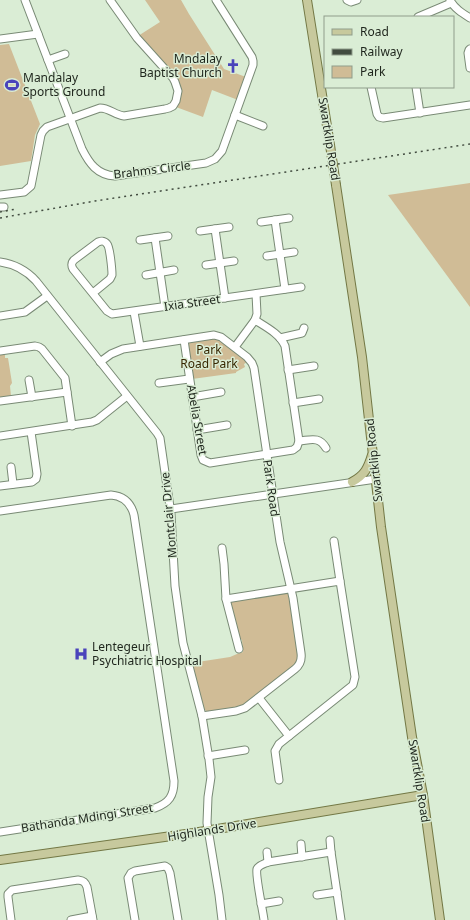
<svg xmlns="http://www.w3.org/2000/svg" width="470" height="920" font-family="'Noto Sans',sans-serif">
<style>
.green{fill:#d0bc96}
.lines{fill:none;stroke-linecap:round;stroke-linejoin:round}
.minor-casing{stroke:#798a75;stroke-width:9}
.major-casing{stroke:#737845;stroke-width:10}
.minor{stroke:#fff;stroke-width:7}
.major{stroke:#c7c99d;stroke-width:8}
.rail{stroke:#424c40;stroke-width:1.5;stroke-dasharray:2 4;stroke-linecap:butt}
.major-bridge-casing{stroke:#737845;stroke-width:10;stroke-linecap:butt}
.major-bridge{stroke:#c7c99d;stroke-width:8}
.labels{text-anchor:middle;stroke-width:3;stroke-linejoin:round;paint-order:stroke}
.poi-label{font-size:12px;fill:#1e251c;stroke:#daedd5;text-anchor:start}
.street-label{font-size:12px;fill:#1e251c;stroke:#daedd5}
.park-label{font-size:12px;fill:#372600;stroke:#daedd5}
</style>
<rect width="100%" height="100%" fill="#daedd5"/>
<g class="green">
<polygon points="145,0 181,0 189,14 224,69 246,77 238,100 212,90 203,117 176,107 181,90 178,81 138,36 160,22"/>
<polygon points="9,44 40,124 35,135 31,161 0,166 0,45"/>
<polygon points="470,183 470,307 388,195"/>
<polygon points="217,338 249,361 244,364 245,367 236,372 236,373 192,379 187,342"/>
<polygon points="0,355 5,355 5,358 8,358 12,383 10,386 11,396 0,398"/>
<polygon points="286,592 289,594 299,657 296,664 240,708 207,712 203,708 191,663 230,657 237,654 243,652 242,640 238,637 230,602"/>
</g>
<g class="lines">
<defs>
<g id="minor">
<path d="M 25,0 L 82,149 C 89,163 97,175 115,176 L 206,163 L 215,159 L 222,151 L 253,65 L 253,61 L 252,57 L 216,0"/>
<polyline points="347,0 351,2 357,0"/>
<path d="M 450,0 C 454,8 462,13 470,18"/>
<polyline points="418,17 451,3"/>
<polyline points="0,39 38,34"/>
<polyline points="470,49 469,50 468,53 470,68"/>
<polyline points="48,60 65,54"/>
<polyline points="371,87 377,114 379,117 383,118 470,105"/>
<polyline points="416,87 420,113"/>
<polyline points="235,115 263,126"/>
<path d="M 0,195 L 24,192 L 31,186 L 41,135 L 43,131 L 47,127 L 100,108 C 109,108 115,115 124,116 L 165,109 L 169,108 L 173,106 L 176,101 L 178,91 L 175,82 L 173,78 L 137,38 L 110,0"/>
<polyline points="0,207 4,207"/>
<polyline points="275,220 285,289"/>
<polyline points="261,222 289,218"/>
<polyline points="215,229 225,298"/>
<polyline points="200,231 229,227"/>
<polyline points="155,238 165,307"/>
<polyline points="140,240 168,236"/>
<polyline points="267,256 294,252"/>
<path d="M 0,262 C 14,264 26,270 36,281 L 157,433 L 160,438 L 171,514 L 175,586 L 183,643 L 202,716 L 209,759 L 211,777 L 208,797 L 207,823 L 219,895 L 222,920"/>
<polyline points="206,265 234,261"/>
<polyline points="146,275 174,270"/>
<path d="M 93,293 L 110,279 L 112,275 C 112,270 110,247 107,244 C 104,240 101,241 98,242 L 74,260 C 71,263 71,265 73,269 L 107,311 L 112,314 L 301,287"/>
<polyline points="134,312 140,346"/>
<polyline points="0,316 25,312 47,296"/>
<polyline points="280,338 302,333 304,328"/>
<path d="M 184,340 L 201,455 L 203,460 L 210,463 L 293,450 L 297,447 L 299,441 L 285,346 C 280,334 266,327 255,320"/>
<polyline points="235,347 255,320 257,314 256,294"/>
<polyline points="0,351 35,346 39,347 42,349 65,378 72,426"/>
<path d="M 100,362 L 111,354 L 123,349 L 214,335 L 221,337 L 247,357 L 252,363 L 254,368 L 280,542 L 293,598 L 301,653 C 302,660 300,665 295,669 L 245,708 L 236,711 L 202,716"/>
<polyline points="288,370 314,366"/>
<polyline points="29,380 32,397"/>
<polyline points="159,383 189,379"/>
<polyline points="192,397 221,392"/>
<polyline points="0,401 67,392"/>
<polyline points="293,403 319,399"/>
<polyline points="197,430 227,425"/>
<polyline points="0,436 92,422 97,420 127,396"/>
<path d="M 299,441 C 311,440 319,436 326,448"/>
<polyline points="11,467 13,484"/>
<polyline points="0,486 32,482 36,479 37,474 31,432"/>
<polyline points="171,509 376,479"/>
<path d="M 0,511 L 111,495 C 123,496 131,503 134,515 L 174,781 C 174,796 169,803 155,808 L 0,832"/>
<polyline points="334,541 340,581"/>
<polyline points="222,548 224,564 226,599 239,649"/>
<polyline points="226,599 340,581 355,677 353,685 289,736 259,698"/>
<polyline points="208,756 245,750"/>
<polyline points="279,780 275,751 279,744 289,736"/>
<polyline points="330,840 331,852 341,920"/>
<polyline points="301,844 302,857"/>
<polyline points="267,852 268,862"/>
<polyline points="317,895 337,892"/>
<polyline points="261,904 279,901"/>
<path d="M 11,920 L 8,897 L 8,894 L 12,890 L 78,880 C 84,881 85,882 87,887 L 93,920"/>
<polyline points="71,920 92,916"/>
<polyline points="135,920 128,878 131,873 135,871 165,866 168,868 170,873 178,920"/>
<path d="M 264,920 C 263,911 255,875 257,869 C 259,865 264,864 268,862 L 331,852"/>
</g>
<g id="major">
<polyline points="307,0 330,145"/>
<polyline points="336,185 362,357 381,527 412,737 423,795 440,920"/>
<path d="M 352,482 C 365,475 368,468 372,455"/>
<polyline points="0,860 193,833 423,795"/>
</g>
</defs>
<use href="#minor" class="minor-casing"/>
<use href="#major" class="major-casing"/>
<use href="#minor" class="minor"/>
<use href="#major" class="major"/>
<g class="rail">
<polyline points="0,212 16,209"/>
<polyline points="0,218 95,201 470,144"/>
</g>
<defs>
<polyline id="major-bridge" points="330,145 336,185"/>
</defs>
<use href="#major-bridge" class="major-bridge-casing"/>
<use href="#major-bridge" class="major-bridge"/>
</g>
<defs>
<symbol id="church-bare" viewBox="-9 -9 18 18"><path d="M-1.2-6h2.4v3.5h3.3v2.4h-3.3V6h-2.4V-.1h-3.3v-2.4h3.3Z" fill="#4a44bb" stroke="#daedd5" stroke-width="2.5" paint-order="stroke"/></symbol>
<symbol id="stadium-bare" viewBox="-9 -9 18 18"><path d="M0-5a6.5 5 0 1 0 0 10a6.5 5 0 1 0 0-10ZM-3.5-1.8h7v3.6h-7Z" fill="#4a44bb" stroke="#daedd5" stroke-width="2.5" paint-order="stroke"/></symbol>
<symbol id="hospital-bare" viewBox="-9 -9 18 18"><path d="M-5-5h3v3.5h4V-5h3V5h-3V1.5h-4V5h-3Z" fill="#4a44bb" stroke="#daedd5" stroke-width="2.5" paint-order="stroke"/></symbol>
</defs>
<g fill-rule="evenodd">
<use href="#church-bare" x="223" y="56" width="20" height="20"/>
<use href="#stadium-bare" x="2" y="75" width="20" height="20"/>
<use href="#hospital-bare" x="71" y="644" width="20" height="20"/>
</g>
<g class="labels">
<g class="poi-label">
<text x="222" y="63" text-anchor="end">Mndalay<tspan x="222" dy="14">Baptist Church</tspan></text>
<text x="23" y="82">Mandalay<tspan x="23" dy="14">Sports Ground</tspan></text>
<text x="92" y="651">Lentegeur<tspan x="92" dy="14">Psychiatric Hospital</tspan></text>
</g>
<g class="street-label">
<text transform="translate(329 139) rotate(81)" y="4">Swartklip Road</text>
<text transform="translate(152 170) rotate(-7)" y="4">Brahms Circle</text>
<text transform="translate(192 303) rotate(-8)" y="4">Ixia Street</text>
<text transform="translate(197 420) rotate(80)" y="4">Abelia Street</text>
<text transform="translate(374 460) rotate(-96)" y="4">Swartklip Road</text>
<text transform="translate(271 488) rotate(82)" y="4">Park Road</text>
<text transform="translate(169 515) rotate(-95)" y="4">Montclair Drive</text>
<text transform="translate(419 781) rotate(81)" y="4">Swartklip Road</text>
<text transform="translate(87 818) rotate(-9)" y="4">Bathanda Mdingi Street</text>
<text transform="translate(212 830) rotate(-9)" y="4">Highlands Drive</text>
</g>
<g class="park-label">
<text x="209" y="354">Park<tspan x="209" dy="14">Road Park</tspan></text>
</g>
</g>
<rect x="324" y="16" width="130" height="72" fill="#daedd5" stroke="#8f9d8b"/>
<rect x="332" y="29" width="20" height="6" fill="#c7c99d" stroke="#8f9d8b"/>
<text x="360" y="36" font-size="12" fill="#1e251c">Road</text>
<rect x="332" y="49" width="20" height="6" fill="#424c40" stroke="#8f9d8b"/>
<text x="360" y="56" font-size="12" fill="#1e251c">Railway</text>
<rect x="332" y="66" width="20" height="12" fill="#d0bc96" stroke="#8f9d8b"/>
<text x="360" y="76" font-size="12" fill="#1e251c">Park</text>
</svg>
